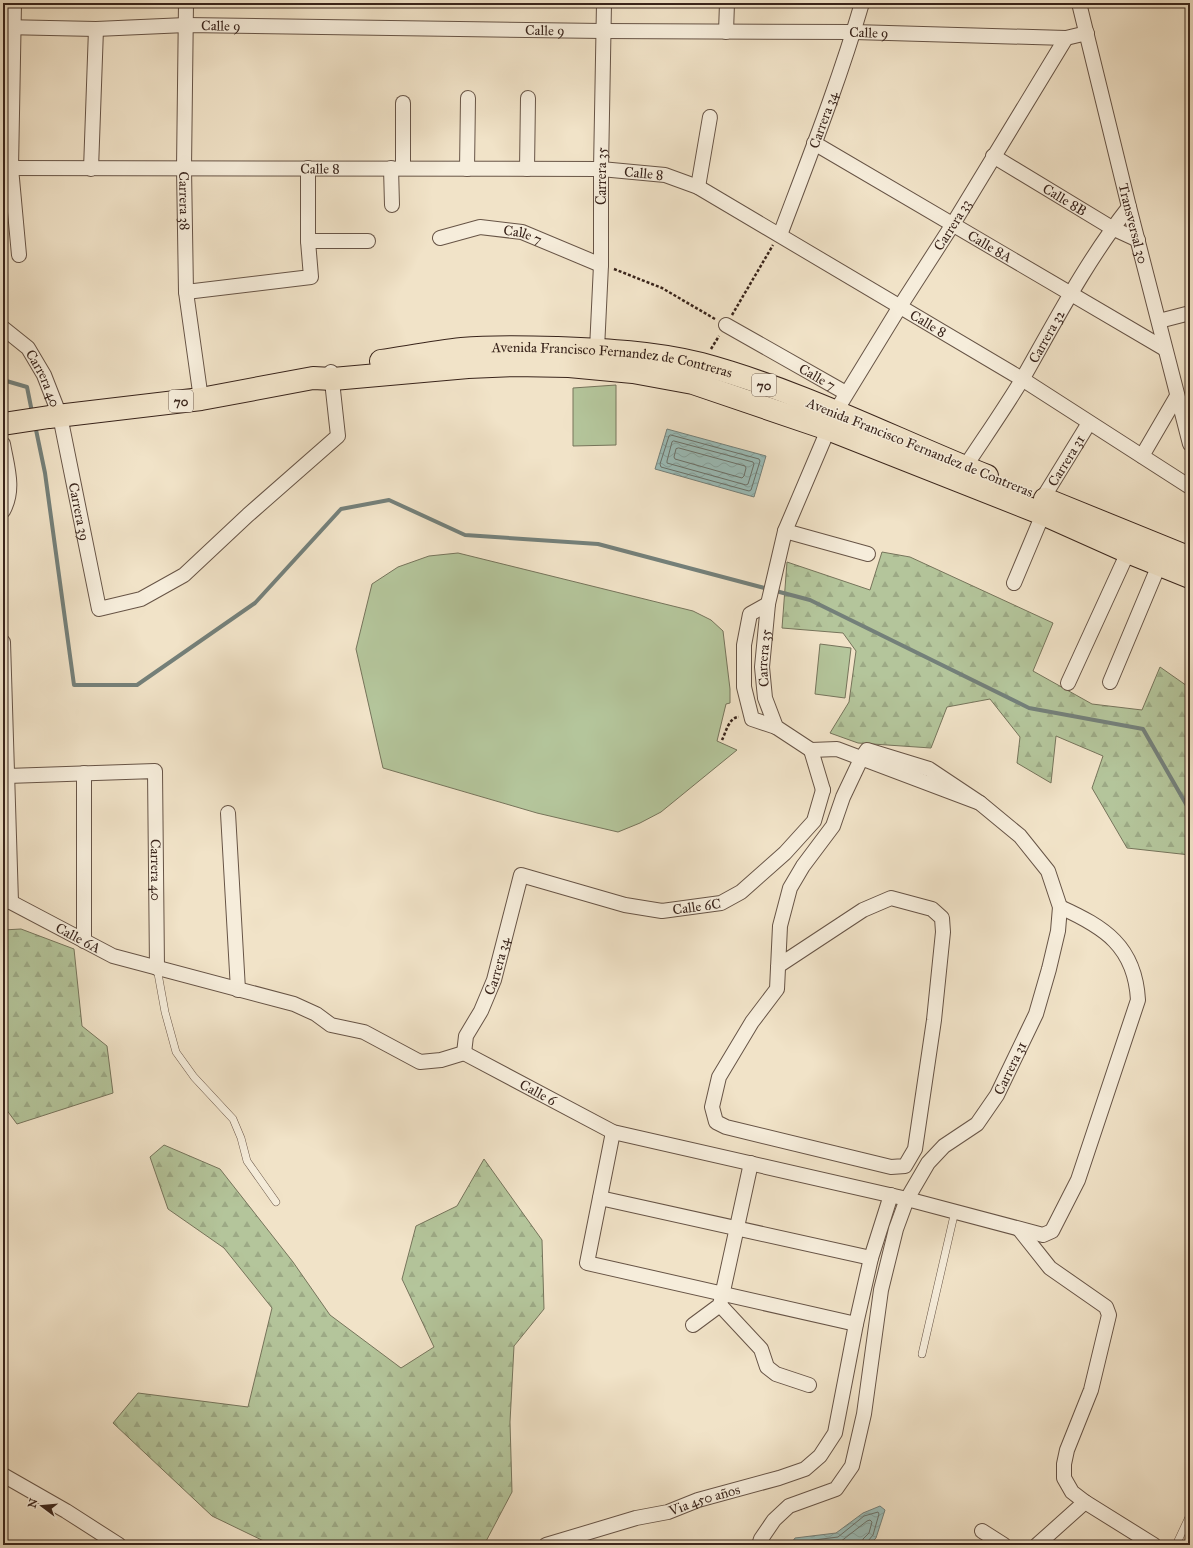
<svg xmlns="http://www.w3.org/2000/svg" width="1193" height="1548" font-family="'IM FELL Great Primer',serif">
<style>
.forest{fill:url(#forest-firs);stroke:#76745b}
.pitch{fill:#b4c59b;stroke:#76745b}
.water{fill:url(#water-waves);stroke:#74807a}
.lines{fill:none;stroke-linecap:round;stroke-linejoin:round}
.shore{stroke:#6a716a;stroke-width:1}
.stream{stroke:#74807a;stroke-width:4}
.service-casing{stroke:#675446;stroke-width:8}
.minor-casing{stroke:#675446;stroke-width:16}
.primary-casing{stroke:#39241b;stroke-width:24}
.path{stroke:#39241b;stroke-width:2.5;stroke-dasharray:3 2;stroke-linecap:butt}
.service{stroke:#f6eddb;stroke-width:7}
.minor{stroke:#f6eddb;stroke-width:14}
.primary{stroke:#f1e3c8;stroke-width:22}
.labels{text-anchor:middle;stroke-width:3;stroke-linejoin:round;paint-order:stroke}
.shield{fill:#f6eddb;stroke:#726055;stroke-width:1}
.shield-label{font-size:13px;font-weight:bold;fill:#39241b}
.street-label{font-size:14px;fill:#39241b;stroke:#f6eddb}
</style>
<defs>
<pattern id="forest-firs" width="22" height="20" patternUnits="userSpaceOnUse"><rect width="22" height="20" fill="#b4c59b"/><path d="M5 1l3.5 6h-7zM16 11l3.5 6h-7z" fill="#9ca985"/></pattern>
<pattern id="water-waves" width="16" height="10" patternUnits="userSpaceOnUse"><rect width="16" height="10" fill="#9bbeba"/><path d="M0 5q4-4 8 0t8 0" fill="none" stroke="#86a39f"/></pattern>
</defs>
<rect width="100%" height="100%" fill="#f1e3c8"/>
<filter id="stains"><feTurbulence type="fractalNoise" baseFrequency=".005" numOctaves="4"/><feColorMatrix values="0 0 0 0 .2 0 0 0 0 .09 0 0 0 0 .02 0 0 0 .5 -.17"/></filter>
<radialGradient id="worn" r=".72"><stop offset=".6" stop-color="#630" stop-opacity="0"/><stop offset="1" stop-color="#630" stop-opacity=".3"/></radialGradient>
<g class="forest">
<polygon points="882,552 910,557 1053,623 1033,671 1092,704 1142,710 1160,667 1190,688 1190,855 1127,848 1092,788 1103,756 1056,736 1051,783 1017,763 1020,737 990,699 947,707 931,748 858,743 830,733 849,702 856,651 843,633 782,628 787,562 870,590"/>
<polygon points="21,929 74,949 82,1026 107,1046 113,1093 17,1124 3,1105 3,930"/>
<polygon points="164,1145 220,1169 293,1262 330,1315 401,1368 434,1347 402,1279 416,1226 457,1206 484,1159 542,1240 544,1309 514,1346 510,1422 512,1492 484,1545 272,1545 212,1516 113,1423 138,1393 248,1407 272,1308 224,1248 168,1209 150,1157"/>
</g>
<g class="pitch">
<polygon points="616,385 616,445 573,446 573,388"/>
<polygon points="458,553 693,611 711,620 723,631 730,689 730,703 726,704 717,741 737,750 661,812 640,823 618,832 537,813 383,768 356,649 372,584 398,567 429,556"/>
<polygon points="820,644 851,648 845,698 815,694"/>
</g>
<g class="water">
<polygon points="667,429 766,456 754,497 655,469"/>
<polygon points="880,1506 885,1510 876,1538 869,1545 790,1545 795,1538 836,1533 863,1513"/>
</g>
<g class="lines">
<g class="shore">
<polygon points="671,435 759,459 760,461 751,490 749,491 661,467 660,464 669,436"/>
<polygon points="674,441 753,462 754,464 748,484 746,485 667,463 667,461 672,442"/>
<polygon points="679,448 745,466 746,468 744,476 742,478 675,459 674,457 676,449"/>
<polyline points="795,1545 798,1542 838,1537 864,1516 878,1512 879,1514 873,1535 868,1541 867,1545"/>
<polyline points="814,1545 840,1542 867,1521 870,1520 872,1522 869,1533 863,1539 862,1545"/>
</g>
<g class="stream">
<polyline points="3,380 27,387 32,412"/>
<polyline points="35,425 45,473 74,685 137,685 255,603 341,509 389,500 465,535 598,544 810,600 1029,708 1143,729 1190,811"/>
</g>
<defs>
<g id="service">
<polyline points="157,968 165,1012 176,1052 194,1077 233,1119 241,1138 247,1161 276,1202"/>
<polyline points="922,1354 955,1211"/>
<polyline points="1176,1545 1190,1515"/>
</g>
<g id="minor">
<polyline points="14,3 11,168 19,255"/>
<path id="s1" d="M 186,3 L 184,168 L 186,292 L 201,399"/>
<path id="s2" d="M 1079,3 L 1129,207 L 1190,444"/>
<path id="s3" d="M 3,27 L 96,29 L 186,25 L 603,31 L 854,32 L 1066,38 L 1087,33"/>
<polyline points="726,32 727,3"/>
<polyline points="403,103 403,168"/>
<path id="s4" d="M 814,143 L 1165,349"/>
<path id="s5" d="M 993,156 L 1112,228 L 1138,240"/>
<path id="s6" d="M 3,168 L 601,169 L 665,175 L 698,187 L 1022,379 L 1190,487"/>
<polyline points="391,168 392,205"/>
<polyline points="91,169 96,29"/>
<polyline points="467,169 468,98"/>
<polyline points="527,169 528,98"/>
<polyline points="698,187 710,117"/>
<path id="s7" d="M 780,235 C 809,158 839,82 862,3"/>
<path id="s8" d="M 440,238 L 480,227 L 522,232 L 601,265"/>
<polyline points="308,241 368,241"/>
<polyline points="186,292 311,277 308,241 308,168"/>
<polyline points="1159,321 1190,313"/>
<path id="s9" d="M 726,325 L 846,393"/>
<path id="s10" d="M 3,328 L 28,348 L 44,375 L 60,416 L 99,609 L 141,599 L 184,575 L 248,515 L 338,436 L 331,372"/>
<path id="s11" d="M 597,349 L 601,265 L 601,169 L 604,3"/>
<path d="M 3,444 C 7,467 15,489 3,511"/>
<polyline points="1142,456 1177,396"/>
<path id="s12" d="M 965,467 C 984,438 1005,408 1023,378 C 1056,320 1087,260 1129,207"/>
<path id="s13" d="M 1043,498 L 1089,423"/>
<polyline points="785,531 868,554"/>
<polyline points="1014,583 1043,514"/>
<polyline points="768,604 750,614 744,645 744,687 752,719 776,727"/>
<polyline points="3,642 11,902"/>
<polyline points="1110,682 1159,565"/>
<polyline points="1068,683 1128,552"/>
<path id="s14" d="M 811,750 L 776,727 L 765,698 L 762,667 L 768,604 L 785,531 L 836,411 L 899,308 L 953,224 L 1066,38"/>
<polyline points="811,750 823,790"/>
<path id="s15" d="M 7,776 L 155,771 L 157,968"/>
<polyline points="228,813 238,990"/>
<path id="s16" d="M 3,898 L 113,956 L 294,1004 L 316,1014 L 331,1025 L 364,1032 L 420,1062 L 441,1060 L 464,1053"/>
<polyline points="84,941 84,773"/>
<polyline points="778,966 863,910 891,898 932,909 942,918 943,932 934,1020 915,1149 905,1166 891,1167 726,1127 716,1122 712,1107 719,1077 752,1022 777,989 780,926 790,888 803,866 833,826 843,797 861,759 867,750 929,769 980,803"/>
<path id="s17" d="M 464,1053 L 613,1132 L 907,1199 L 1043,1235 L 1052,1231 L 1078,1180 L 1138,1000 C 1135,946 1104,927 1060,907"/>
<path id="s18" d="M 464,1053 L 466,1036 L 481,1011 L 494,980 L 521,875 L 625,905 L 662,911 L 721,903 L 741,892 L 785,853 L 814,821 L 823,790"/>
<polyline points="613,1132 587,1263 856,1324"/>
<polyline points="600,1198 871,1258"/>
<polyline points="1019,1229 1050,1268 1106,1307 1109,1315 1091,1390 1067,1450 1064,1464 1064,1478 1072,1492 1085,1502 1154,1545"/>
<polyline points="720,1305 761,1349 767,1367 776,1374 809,1385"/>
<polyline points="693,1325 720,1305 751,1163"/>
<polyline points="3,1475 66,1511 119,1545"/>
<polyline points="982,1531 1004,1545"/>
<path id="s19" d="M 546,1545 L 636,1518 L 668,1512 L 698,1500 L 779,1478 L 805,1469 L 820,1456 L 835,1433 L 856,1324 L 871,1258 L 891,1195"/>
<path id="s20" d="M 759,1545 L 761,1539 L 774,1520 L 789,1506 L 836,1489 L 852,1466 L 864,1414 L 881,1290 L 896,1229 L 907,1199 L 928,1163 L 944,1146 L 977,1124 L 997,1095 L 1036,1014 L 1049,969 L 1058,931 L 1060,907 L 1048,871 L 1020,836 L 980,803 L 837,749 L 811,750"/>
<polyline points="1037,1545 1085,1502"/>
</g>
<g id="primary">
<path id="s21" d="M 381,361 C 408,357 435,352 462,349 C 494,346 525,347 557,348 C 605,350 654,352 701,364 C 801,391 892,438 987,476"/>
<polyline points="3,424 49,417 201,399 313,378 333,379 468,367 514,365 569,366 633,372 693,383 828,429 1043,514 1128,552 1190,577"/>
<polyline points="1045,499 1190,558"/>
</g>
</defs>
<use href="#service" class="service-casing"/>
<use href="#minor" class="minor-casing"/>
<use href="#primary" class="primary-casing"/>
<g class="path">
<polyline points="614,269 662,288 715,319"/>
<polyline points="732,315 773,245"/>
<polyline points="711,349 719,336"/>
<path d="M 722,740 C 726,732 729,717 739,717"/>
</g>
<use href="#service" class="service"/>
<use href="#minor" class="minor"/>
<use href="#primary" class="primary"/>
</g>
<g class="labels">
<g class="shield">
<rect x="752" y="374" width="24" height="22" rx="3"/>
<rect x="169" y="390" width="24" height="22" rx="3"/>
</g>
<g class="shield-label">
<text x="764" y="390">70</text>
<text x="181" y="406">70</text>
</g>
<g class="street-label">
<text dy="5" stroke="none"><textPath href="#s3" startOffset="218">Calle 9</textPath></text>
<text dy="5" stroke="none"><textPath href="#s3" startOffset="542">Calle 9</textPath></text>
<text dy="5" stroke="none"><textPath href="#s3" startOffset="866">Calle 9</textPath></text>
<text dy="5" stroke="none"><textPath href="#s7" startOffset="123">Carrera 34</textPath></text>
<text dy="5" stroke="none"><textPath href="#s6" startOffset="317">Calle 8</textPath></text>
<text dy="5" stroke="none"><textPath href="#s6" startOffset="641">Calle 8</textPath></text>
<text dy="5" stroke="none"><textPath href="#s11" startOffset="173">Carrera 35</textPath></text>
<text dy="5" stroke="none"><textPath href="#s5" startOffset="84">Calle 8B</textPath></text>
<text dy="5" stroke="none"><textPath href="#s1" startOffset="198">Carrera 38</textPath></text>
<text dy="5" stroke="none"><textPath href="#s2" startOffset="227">Transversal 30</textPath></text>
<text dy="5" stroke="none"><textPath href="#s14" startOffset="592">Carrera 33</textPath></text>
<text dy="5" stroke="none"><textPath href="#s8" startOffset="85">Calle 7</textPath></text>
<text dy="5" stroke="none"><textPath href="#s4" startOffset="204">Calle 8A</textPath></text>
<text dy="5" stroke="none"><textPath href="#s6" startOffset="965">Calle 8</textPath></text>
<text dy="5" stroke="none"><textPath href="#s12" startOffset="154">Carrera 32</textPath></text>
<text dy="5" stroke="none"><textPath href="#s21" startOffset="233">Avenida Francisco Fernandez de Contreras</textPath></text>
<text dy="5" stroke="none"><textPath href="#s9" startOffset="105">Calle 7</textPath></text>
<text dy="5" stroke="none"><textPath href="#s10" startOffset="66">Carrera 40</textPath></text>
<text transform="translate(920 447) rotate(22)" y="5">Avenida Francisco Fernandez de Contreras</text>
<text dy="5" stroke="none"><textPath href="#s13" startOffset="44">Carrera 31</textPath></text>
<text dy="5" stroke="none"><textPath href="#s10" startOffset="205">Carrera 39</textPath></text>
<text dy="5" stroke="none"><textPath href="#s14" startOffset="113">Carrera 35</textPath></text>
<text dy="5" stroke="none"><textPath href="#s15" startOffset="247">Carrera 40</textPath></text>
<text dy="5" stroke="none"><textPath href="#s18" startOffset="369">Calle 6C</textPath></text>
<text dy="5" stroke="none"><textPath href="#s16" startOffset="85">Calle 6A</textPath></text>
<text dy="5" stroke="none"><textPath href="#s18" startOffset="94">Carrera 34</textPath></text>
<text dy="5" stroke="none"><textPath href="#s20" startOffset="571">Carrera 31</textPath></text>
<text dy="5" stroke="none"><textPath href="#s17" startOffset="84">Calle 6</textPath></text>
<text dy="5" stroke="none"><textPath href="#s19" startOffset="165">Via 450 años</textPath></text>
</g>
</g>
<rect width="1193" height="1548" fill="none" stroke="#f1e3c8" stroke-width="16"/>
<rect x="4" y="4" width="1185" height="1540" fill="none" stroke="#39241b" stroke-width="2"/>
<rect x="8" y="8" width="1177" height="1532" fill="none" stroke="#39241b"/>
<g transform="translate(42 1506) rotate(286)" stroke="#f6eddb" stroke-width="3" paint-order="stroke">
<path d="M0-3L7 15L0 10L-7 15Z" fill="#39241b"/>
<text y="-6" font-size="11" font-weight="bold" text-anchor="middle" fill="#39241b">N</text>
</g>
<rect width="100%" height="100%" filter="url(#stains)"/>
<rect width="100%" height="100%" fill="url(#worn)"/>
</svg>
